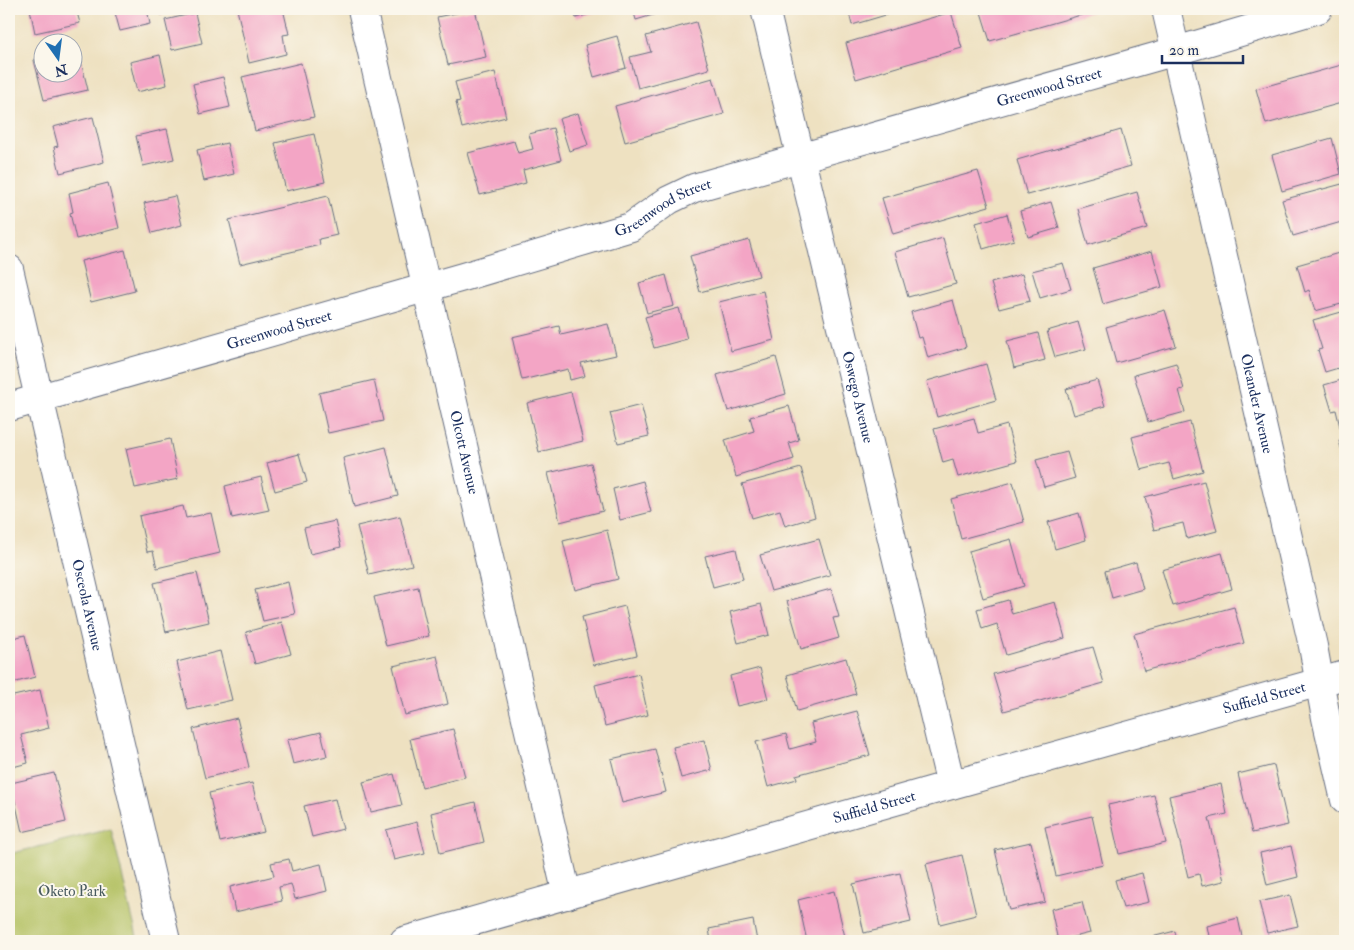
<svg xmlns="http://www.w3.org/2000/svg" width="1354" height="950" font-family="'IM FELL Double Pica',serif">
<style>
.green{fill:#b4c163;stroke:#687860}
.building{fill:#f3a5c5}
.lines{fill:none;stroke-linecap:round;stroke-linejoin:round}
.minor-casing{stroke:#656d81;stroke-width:30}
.minor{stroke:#fff;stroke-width:28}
.labels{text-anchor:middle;stroke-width:4;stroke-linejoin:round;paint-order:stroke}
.street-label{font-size:15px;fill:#1b2f5e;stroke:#fbf7ec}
.park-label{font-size:15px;fill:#495b60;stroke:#fbf7ec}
</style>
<rect width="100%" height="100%" fill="#fbf7ec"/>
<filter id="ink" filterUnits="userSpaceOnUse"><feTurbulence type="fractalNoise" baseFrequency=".02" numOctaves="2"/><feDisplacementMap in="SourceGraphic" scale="10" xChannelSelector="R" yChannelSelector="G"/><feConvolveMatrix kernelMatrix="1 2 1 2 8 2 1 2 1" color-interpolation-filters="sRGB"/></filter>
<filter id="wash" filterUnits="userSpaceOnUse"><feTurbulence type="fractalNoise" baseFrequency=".0096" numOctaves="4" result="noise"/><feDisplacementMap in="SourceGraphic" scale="20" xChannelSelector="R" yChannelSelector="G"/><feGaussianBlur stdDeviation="1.12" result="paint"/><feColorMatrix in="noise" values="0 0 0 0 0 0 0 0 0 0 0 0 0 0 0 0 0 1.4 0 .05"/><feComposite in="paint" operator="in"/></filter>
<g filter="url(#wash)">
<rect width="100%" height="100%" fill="#eee1c1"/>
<polygon class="green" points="111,829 138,941 9,941 9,854"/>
<g id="blocks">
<g class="building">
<polygon points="30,9 76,9 80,23 35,33"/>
<polygon points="114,9 147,9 150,24 120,31"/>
<polygon points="160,9 184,9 161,15"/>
<polygon points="237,9 283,9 289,34 283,35 286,54 249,63"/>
<polygon points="475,9 486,57 448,65 437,17"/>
<polygon points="573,9 607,9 576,18"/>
<polygon points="633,9 673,9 636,20"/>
<polygon points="848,9 906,9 852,25"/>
<polygon points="980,9 1095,9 1095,11 990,41"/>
<polygon points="951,12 962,48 856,79 846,43"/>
<polygon points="195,13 202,43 172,50 165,20"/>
<polygon points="696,22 709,69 638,88 630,57 651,52 646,36"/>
<polygon points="617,36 626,68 594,77 585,45"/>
<polygon points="78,49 88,90 44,100 34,60 42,58 42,72 72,72 72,51"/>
<polygon points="160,55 167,85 137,92 130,62"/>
<polygon points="301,63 314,117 255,131 242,77"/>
<polygon points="1345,64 1345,102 1266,124 1256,89"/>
<polygon points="495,72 506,117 462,128 456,102 460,101 455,82"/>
<polygon points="223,77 230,107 200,114 193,84"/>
<polygon points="713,78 724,114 625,142 615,106"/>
<polygon points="578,113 588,145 569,151 559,119"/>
<polygon points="93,117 104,162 60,173 54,147 58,146 53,127"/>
<polygon points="553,128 561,160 523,170 526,183 480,195 468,153 514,141 518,153 533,149 529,134"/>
<polygon points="167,129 174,159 143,166 136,136"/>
<polygon points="1121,130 1131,166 1027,195 1017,160"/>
<polygon points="314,134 325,182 286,191 275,143"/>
<polygon points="1332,138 1341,174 1282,191 1272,155"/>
<polygon points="227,143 234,174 204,181 197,150"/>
<polygon points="978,171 989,206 893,234 882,198"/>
<polygon points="108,183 119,228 76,239 70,213 73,212 69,193"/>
<polygon points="1342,184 1345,196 1345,221 1293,236 1282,200"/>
<polygon points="1137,192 1147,228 1088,245 1078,209"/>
<polygon points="175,196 182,225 152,233 144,203"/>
<polygon points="328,196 337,235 319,239 320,245 240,264 229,220"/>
<polygon points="1051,202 1059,228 1028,237 1020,211"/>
<polygon points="1007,214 1014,240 983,249 976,223"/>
<polygon points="943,238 956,284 908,297 895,252"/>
<polygon points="749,240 759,276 700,292 690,256"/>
<polygon points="125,250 135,291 91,302 81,261"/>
<polygon points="1152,251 1162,287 1103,304 1093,268"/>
<polygon points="1339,253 1345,275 1345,303 1315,311 1309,290 1305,292 1297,265"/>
<polygon points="1063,263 1071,289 1040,298 1032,271"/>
<polygon points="1022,274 1030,301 999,309 991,283"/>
<polygon points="666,275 674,306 647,313 639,283"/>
<polygon points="763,291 774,340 731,351 719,302"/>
<polygon points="953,300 966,347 928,358 922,337 918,338 911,312"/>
<polygon points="679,308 687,339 654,348 645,317"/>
<polygon points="1165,310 1176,346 1116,363 1106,327"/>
<polygon points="1345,311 1345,366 1325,372 1318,350 1322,349 1313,320"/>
<polygon points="1078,322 1086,349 1055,357 1047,331"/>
<polygon points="608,324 616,355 581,363 585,376 570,380 568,369 522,380 512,337 559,326 561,335"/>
<polygon points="1038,333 1045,360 1014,368 1007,341"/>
<polygon points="776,357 786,394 728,411 717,375"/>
<polygon points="1176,363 1184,389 1179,390 1185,412 1148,422 1134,375"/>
<polygon points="986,364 996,400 937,417 927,381"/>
<polygon points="1345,379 1345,430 1341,431 1336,410 1332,411 1324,385"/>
<polygon points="374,380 383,421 328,433 319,393"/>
<polygon points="1097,380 1105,406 1074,415 1066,389"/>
<polygon points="571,392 583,441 539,452 527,403"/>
<polygon points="641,405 649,436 618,443 610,413"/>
<polygon points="789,406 799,440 789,443 794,459 736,477 725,440 754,431 750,417"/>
<polygon points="974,418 978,433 1007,425 1017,461 958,477 953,460 943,463 934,429"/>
<polygon points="1190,422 1203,471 1174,479 1169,463 1141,470 1132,437"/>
<polygon points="170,439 178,479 135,488 126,449"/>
<polygon points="1345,439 1345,461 1339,441"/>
<polygon points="386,447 398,496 354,507 343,458"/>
<polygon points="1067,452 1075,478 1044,487 1036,460"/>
<polygon points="299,454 307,482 275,491 267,463"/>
<polygon points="591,463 603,511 560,522 548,473"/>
<polygon points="801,468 815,517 785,526 780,510 752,518 742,484"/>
<polygon points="261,477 269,510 232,518 225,486"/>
<polygon points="643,481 651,512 620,520 613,489"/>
<polygon points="1204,481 1217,531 1187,539 1183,523 1154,530 1145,497"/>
<polygon points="1013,482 1024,522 961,539 951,499"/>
<polygon points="183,506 186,518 211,513 220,553 157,568 153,551 147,552 139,516"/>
<polygon points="1079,513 1086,540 1055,549 1048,522"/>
<polygon points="400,516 412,565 369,575 357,526"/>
<polygon points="335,521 341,547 310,554 304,528"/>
<polygon points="607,530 618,579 575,590 563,541"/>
<polygon points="819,539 830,575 771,591 760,555"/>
<polygon points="1011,539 1024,586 983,598 969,551"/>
<polygon points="736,549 743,579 713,587 705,556"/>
<polygon points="1222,553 1232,589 1173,606 1162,570"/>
<polygon points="1136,562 1143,589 1112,598 1105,571"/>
<polygon points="197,573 209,622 166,632 154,583"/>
<polygon points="288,582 295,614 263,621 255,590"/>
<polygon points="418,587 429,636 386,646 374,597"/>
<polygon points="831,589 839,617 833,618 839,638 801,649 787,601"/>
<polygon points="1008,600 1012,614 1055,602 1065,638 1006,655 997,624 982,629 977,609"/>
<polygon points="761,604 769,635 738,643 730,612"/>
<polygon points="625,606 637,655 594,665 582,617"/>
<polygon points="1234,607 1244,643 1144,671 1134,634"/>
<polygon points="282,622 291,654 255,664 246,632"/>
<polygon points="25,635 35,677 9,684 9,639"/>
<polygon points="1093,647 1104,683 1004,711 993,674"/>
<polygon points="220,651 232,700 188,710 177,662"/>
<polygon points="437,656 448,704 405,715 393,666"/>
<polygon points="846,658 856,694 797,711 787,675"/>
<polygon points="760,668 768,699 737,706 730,676"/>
<polygon points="639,674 648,715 605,726 595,685"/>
<polygon points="40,690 49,728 21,735 28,763 9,768 9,697"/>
<polygon points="857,711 870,755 796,775 797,779 768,787 756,742 786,734 790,749 816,742 811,723"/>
<polygon points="237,718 249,767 205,778 193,729"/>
<polygon points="453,729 465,777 422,788 410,739"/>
<polygon points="321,732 327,756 293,764 287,740"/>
<polygon points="704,740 712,770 681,778 673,747"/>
<polygon points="655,749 666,792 622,803 611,759"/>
<polygon points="1274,765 1288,825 1252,833 1238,774"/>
<polygon points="54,773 66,822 22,832 11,783"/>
<polygon points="394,774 402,805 371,812 363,782"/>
<polygon points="252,783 264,832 220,842 209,793"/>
<polygon points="1221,784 1227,814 1209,818 1224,881 1202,886 1199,874 1188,877 1169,796"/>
<polygon points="1154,795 1166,843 1119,854 1108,805"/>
<polygon points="335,799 343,829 312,837 304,806"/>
<polygon points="475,802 484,842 440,853 431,813"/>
<polygon points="1092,816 1103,865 1056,876 1045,827"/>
<polygon points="417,822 425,853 394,860 386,830"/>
<polygon points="1031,842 1045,902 1009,910 995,850"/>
<polygon points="1291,846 1298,877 1267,885 1260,853"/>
<polygon points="962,855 976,915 940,924 926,864"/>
<polygon points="289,859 292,871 321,864 327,891 295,899 291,884 279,887 282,901 235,912 230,887 274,876 271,863"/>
<polygon points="900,873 911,922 864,933 853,884"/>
<polygon points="1142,873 1149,902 1123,908 1115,880"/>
<polygon points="834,891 846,941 807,941 798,900"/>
<polygon points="1290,895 1298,926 1267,933 1259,902"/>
<polygon points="1082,902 1090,933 1058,941 1051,909"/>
<polygon points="1238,918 1243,941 1210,941 1207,926"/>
<polygon points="753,920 757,941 711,941 709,929"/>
<polygon points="1175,931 1177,941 1144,941 1144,939"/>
</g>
</g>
</g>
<g filter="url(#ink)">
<use href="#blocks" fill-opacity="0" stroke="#656d81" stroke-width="1"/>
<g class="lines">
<defs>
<g id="minor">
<path id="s1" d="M 362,9 L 567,895"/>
<path id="s2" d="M 765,9 L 951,785"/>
<path id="s3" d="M 1166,9 L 1313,646 L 1326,718 L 1345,800"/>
<path id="s4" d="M 9,269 L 166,941"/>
<path id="s5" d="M 9,407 L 463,277 L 631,227 L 669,200 L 694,188 L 1176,51 L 1318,9"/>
<path id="s6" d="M 404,941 L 951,785 L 1345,675"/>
</g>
</defs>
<use href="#minor" class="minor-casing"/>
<use href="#minor" class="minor"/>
</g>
</g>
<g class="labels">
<g class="street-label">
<text dy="5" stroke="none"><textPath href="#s5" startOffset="1091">Greenwood Street</textPath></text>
<text dy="5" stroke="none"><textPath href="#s5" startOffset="685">Greenwood Street</textPath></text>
<text dy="5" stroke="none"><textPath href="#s5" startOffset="281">Greenwood Street</textPath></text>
<text dy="5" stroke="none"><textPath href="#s2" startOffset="399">Oswego Avenue</textPath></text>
<text dy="5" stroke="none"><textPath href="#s3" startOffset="405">Oleander Avenue</textPath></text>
<text dy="5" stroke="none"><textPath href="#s1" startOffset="455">Olcott Avenue</textPath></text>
<text dy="5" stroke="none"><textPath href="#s4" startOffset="345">Osceola Avenue</textPath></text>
<text dy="5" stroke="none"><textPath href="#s6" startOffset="894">Suffield Street</textPath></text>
<text dy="5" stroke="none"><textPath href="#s6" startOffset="489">Suffield Street</textPath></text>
</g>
<g class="park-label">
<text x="72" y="896">Oketo Park</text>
</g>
</g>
<rect width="1354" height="950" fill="none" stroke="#fbf7ec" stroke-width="30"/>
<g transform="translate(58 58) rotate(166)"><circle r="24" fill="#fbf7ec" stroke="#a1a7b3"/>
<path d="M0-4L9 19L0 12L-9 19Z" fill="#1f6fb2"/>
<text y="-8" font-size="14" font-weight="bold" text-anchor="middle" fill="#1b2f5e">N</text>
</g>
<path d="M1162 55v8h81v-8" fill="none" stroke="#1b2f5e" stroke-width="2.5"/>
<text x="1169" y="55" font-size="15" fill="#1b2f5e" stroke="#fbf7ec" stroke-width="4" paint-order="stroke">20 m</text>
</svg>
